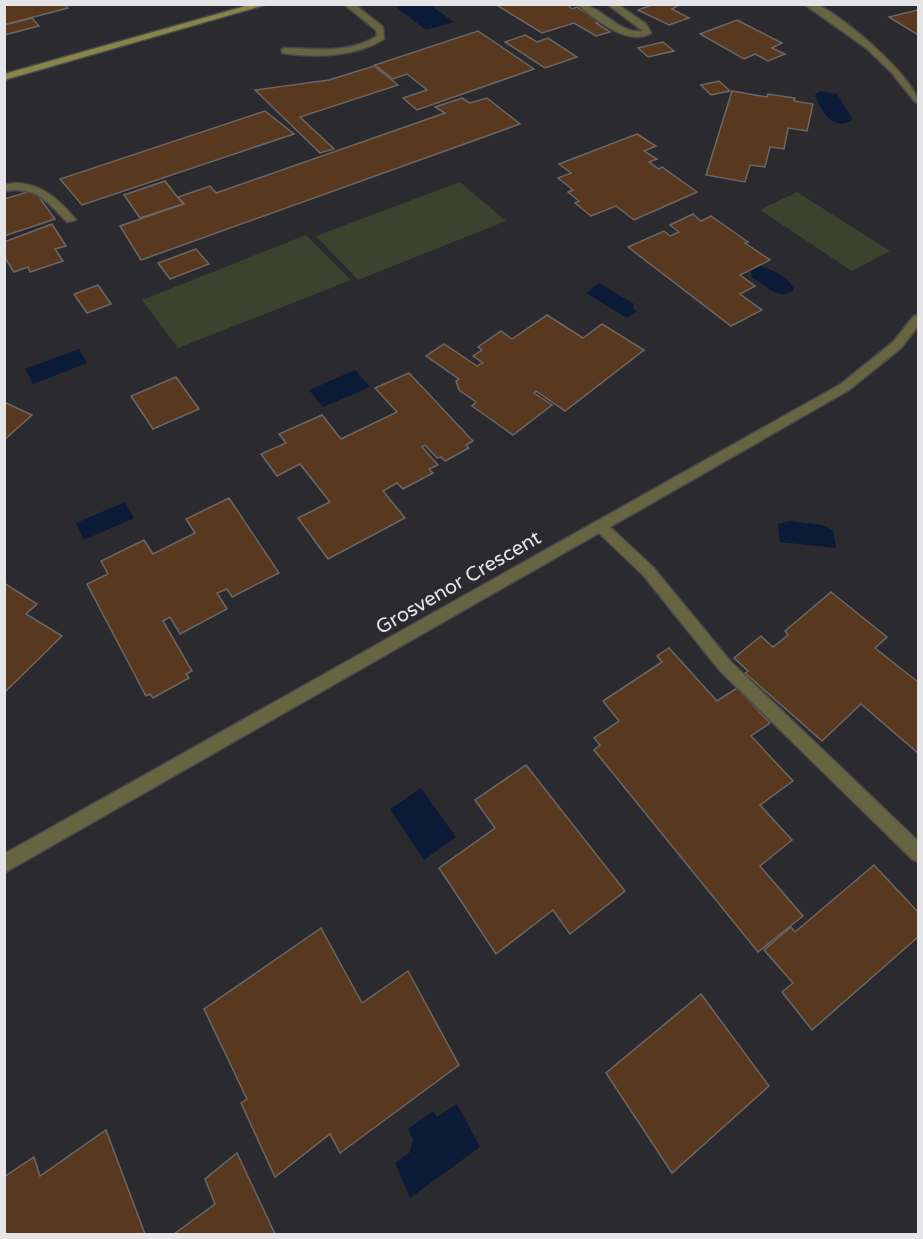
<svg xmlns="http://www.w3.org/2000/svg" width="923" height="1239" font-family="'Varela Round',sans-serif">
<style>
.green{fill:#3b422d}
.water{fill:#0b1a37}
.building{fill:#58391f;stroke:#6c6764;stroke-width:1.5}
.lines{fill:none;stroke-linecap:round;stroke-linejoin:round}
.lane-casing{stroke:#49484d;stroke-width:3}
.street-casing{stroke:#49484d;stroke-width:3}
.secondary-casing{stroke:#49484d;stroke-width:3}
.lane{fill:#676541;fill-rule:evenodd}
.street{fill:#676541;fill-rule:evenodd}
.secondary{fill:#898549;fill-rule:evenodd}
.labels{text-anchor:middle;stroke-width:4.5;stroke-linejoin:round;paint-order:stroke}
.street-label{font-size:20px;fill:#e5e5e8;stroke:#2b2a2f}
</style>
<rect width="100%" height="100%" fill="#2b2a2f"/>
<g class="green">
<polygon points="460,182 506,221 358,280 316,236"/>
<polygon points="797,192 890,251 852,271 760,210"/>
<polygon points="306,235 351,280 178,348 142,300"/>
</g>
<g class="water">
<polygon points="405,5 430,5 454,22 426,30 396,7"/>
<path d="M 821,91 L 837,94 L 852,118 L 851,121 C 831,130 821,111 815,95 Z"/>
<path d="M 759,266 C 771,268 792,279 794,290 C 777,302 766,284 752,278 L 751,271 Z"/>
<polygon points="599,283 634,304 633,309 637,311 627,318 586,293"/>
<polygon points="79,349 87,363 33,384 25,369"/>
<polygon points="355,370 370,387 323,407 309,390"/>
<polygon points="125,502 134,518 84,540 76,523"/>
<polygon points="789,521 822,525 833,530 836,548 780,542 778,524"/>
<polygon points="421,788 456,837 424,860 390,809"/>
<polygon points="457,1104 480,1147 410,1198 395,1163 410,1152 413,1139 408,1129 433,1111 437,1117"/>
</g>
<g class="building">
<polygon points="4,4 65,4 68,8 7,24 4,21"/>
<polygon points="503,4 566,4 572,9 577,7 601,22 596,23 610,32 596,36 574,23 542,33 498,6"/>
<polygon points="654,4 681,4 672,9 689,18 669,25 638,10"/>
<polygon points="918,10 918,35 889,17"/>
<polygon points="32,18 39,26 4,35 4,25"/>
<polygon points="737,20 782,43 772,48 785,54 768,61 755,54 744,59 700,34"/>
<polygon points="478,31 534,69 417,110 403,98 427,90 407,74 393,79 375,65"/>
<polygon points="525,35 537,42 548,38 577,57 545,68 505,42"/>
<polygon points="663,42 674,51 648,57 638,48"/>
<polygon points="374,66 398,85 300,117 334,149 320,153 255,90 329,80"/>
<polygon points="719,81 730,91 711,95 701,85"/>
<polygon points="732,91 767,97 768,94 795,98 794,101 813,104 807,131 788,128 784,149 770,147 765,167 750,165 745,182 706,175"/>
<polygon points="462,98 470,103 487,98 520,124 141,260 120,226 184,204 178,197 210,186 216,193 445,113 435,107"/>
<polygon points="265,111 294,134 82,205 60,179"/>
<polygon points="637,134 656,146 644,151 657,159 649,162 659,169 662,167 697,192 634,220 616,206 591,216 575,203 579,201 568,192 573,190 558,178 571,173 559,164"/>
<polygon points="165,181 183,204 140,218 124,195"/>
<polygon points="34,190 55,219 4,236 4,199"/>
<polygon points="693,214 701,221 711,216 748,242 745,243 770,260 740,275 755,286 740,294 762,310 731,326 628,247 664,231 670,236 679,232 670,225"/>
<polygon points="52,224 66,246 55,249 63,261 30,272 28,267 14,272 4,256 4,242"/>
<polygon points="196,249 209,264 170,279 158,263"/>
<polygon points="98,285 111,304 87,313 74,294"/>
<polygon points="547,315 583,338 602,324 644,350 565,411 536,391 534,393 552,405 513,435 472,406 476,402 459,390 456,381 459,379 426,356 444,344 477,366 483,363 473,356 482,350 478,347 501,331 512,339"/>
<polygon points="409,373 473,441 466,445 469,448 445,461 441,457 437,458 425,445 422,447 438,465 429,469 433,473 403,489 397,483 383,491 405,518 328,559 298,518 330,502 300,464 277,476 261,454 286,443 279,434 322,415 341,439 397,412 375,388"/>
<polygon points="176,377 199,409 153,429 131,396"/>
<polygon points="4,402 32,415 4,440"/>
<polygon points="229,498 279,573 232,597 227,589 217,593 227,609 180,634 170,617 163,621 192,671 186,674 189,678 153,698 150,694 146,696 87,584 108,574 101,561 144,540 153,554 195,533 186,519"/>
<polygon points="4,583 37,604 26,614 62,636 4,693"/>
<polygon points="831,592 887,637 875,648 918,682 918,753 861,704 822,741 745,673 748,671 734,658 761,636 773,647 788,635 785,631"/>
<polygon points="669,648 717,701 737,688 770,723 751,736 793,781 760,805 792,840 760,866 803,916 758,952 594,750 600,745 594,738 619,721 603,701 662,662 657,656"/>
<polygon points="526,765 625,891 570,934 553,910 496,954 439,868 495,828 475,800"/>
<polygon points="874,865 918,912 918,937 812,1030 782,992 793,983 764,950 791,927 795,932"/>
<polygon points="321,928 362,1003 408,971 459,1065 340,1153 330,1134 275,1177 241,1103 247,1099 204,1009"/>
<polygon points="701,994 769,1086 672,1173 606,1073"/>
<polygon points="106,1130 145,1234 4,1234 4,1177 34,1157 40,1176"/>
<polygon points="237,1153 275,1234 174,1234 215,1204 205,1179"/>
</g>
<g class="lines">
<defs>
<g id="lane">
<path d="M 344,4 L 354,4 L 383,27 L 384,39 C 356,57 315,58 282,53 L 282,49 L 285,48 C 316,49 349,54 377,36 L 376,30 Z"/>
<path d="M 577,4 C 602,4 617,35 643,31 L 607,4 L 617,4 L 646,24 L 651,33 C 629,47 594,19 577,4 Z"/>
<path d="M 16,183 C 42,184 60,200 76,220 L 67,222 C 47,201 36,186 4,191 L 4,185 Z"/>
</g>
<g id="street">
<path d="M 804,4 C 808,4 811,4 814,4 C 837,10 918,80 918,103 L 915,102 L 892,73 L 866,48 Z"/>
<polygon points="918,315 918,326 901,348 849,390 610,527 653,567 731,662 918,841 918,862 912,859 721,672 643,575 599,533 4,873 4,854 841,384 893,342 914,316"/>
</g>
<polygon id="secondary" points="253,4 268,4 4,80 4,74"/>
</defs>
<use href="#lane" class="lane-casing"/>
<use href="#street" class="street-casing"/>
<use href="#secondary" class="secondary-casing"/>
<use href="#lane" class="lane"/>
<use href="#street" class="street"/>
<use href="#secondary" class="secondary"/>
</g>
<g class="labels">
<g class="street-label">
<text transform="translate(458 582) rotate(-30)" y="7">Grosvenor Crescent</text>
</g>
</g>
<rect width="923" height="1239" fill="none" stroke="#e5e5e8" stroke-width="12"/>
</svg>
